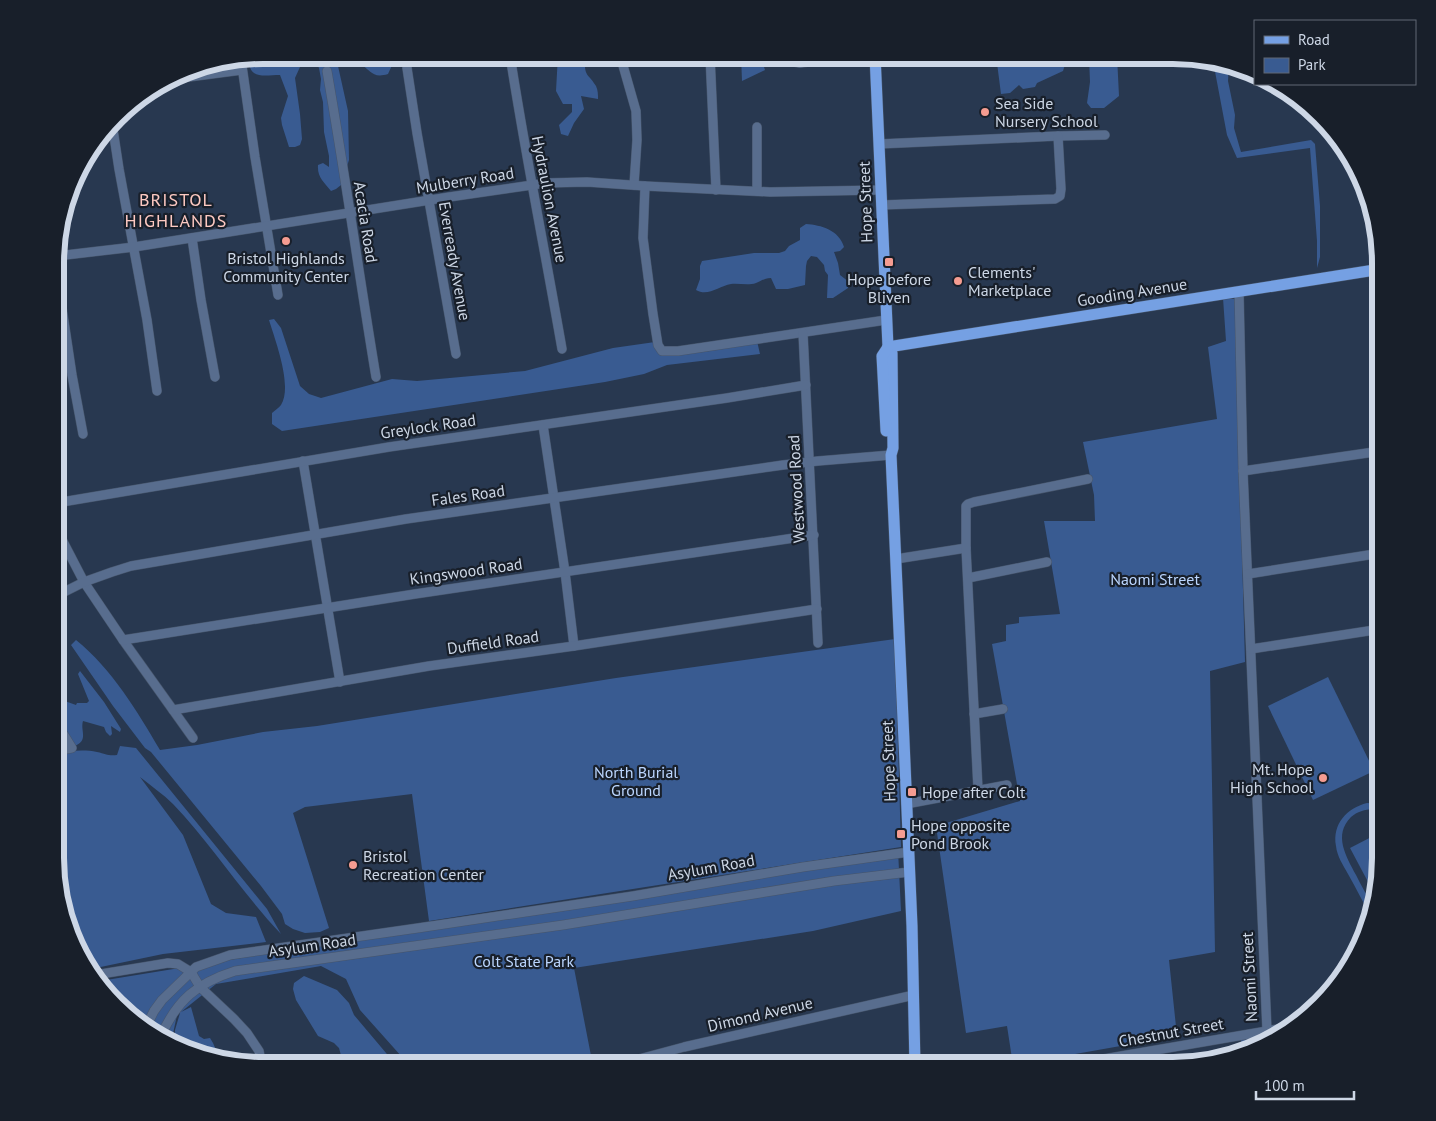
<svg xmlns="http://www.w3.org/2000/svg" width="1436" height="1121" font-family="'PT Sans',sans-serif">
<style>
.green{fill:#395b91}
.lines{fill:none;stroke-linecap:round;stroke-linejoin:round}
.minor-casing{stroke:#46556b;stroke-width:10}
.major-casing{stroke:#46556b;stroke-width:12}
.minor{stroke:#586d8e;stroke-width:9}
.major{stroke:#75a0e3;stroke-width:11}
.poi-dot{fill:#f59c91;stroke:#181f2a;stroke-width:2}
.labels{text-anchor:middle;stroke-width:4.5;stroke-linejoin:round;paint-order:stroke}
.poi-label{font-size:16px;fill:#cdd7e6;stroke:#181f2a;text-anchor:start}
.street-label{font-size:16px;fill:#cdd7e6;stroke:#181f2a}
.park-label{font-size:16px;fill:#bbd6ff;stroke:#181f2a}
.neighbourhood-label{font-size:18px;letter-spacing:1px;fill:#fdc9c2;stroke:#181f2a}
.rim{fill:none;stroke:#cdd7e6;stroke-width:6}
</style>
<rect width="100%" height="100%" fill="#283850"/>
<g class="green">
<path d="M 262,55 L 393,55 L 393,63 L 388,74 C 372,79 371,70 360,64 C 357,62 340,58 336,57 L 348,111 L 349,160 L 341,185 L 336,189 L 331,191 C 324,182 317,177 318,165 L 323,163 L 329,167 L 329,156 L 324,132 L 323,102 L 320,90 L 321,79 L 319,68 L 316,63 L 304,63 L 300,67 L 295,78 L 300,114 L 302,139 L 300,145 L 295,147 L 289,147 L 282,125 L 281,118 L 288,96 L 280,75 C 265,75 249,80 249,60 Z"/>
<path d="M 558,55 L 589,55 L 590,57 L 585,60 C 584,77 589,74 596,86 C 598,90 598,95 598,99 L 581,96 L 584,109 L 574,123 L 568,136 L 561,134 L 559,125 L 572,112 L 572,104 L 563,104 L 556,91 Z"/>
<polygon points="741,55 760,55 765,70 742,81"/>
<polygon points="1023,55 1068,55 1063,71 1037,83 1035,87 1023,89 1019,85 1010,93 1001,94 997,63"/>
<polygon points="1086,55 1121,55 1117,56 1119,96 1104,108 1091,108 1087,103 1090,82 1089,57"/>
<polygon points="1213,61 1229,65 1228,81 1235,115 1234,128 1241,152 1311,140 1315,144 1320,206 1320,257 1317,268 1317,241 1310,148 1237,158 1227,135"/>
<path d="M 806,224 C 821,225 839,230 844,247 L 840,251 L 834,252 L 838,263 L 840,275 L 849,282 L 848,288 L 833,298 L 827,298 L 828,275 L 825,271 L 824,265 L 817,257 L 811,256 L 807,261 L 806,266 L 805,285 L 788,289 L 776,289 L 771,278 C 764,278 762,281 756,283 C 748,286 739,283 731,284 C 719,286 708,297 696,290 L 700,279 L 700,266 L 702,261 L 754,253 L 779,253 L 785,251 L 789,246 L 800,240 L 800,228 Z"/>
<polygon points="1223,298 1235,299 1245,662 1210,671 1215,952 1169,960 1177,1036 1013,1065 1007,1026 966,1033 936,826 1020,801 992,644 1006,641 1006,625 1019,623 1019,617 1060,614 1044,521 1095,521 1094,495 1083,442 1217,419 1208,347 1226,341"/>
<path d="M 274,319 L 281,328 L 300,386 L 309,394 L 321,398 L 392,379 L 417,381 L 525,371 L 613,348 L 655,342 L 660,355 L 757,341 L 760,354 L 667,365 L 644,374 L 605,382 L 282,431 L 272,424 L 272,413 C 275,410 279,408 281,405 C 293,386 275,340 269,320 Z"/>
<polygon points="62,336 68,369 57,371 57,337"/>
<path d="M 895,639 L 901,847 L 429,921 L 412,794 L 305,807 L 293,813 L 329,928 L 320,932 L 305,933 L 293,929 L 285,924 L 282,914 L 261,886 L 151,752 L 145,748 L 113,706 L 71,645 L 76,640 C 112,669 137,711 160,750 L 197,745 L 263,732 L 317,726 L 616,678 Z"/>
<path d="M 80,671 L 104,702 L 121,729 L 120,732 L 111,726 L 112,734 L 110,736 L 106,732 L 104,727 L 83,721 C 80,731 89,740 75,746 L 56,715 L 56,689 L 62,700 L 76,705 L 77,703 L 87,703 L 89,701 L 78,674 Z"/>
<polygon points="1328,677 1374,771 1313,800 1268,706"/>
<path d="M 120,746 L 136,748 L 267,909 L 281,934 C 242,893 212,845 173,804 C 163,794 151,786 140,777 L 183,835 L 211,904 L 226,913 L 256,917 L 266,942 L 163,954 L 91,969 L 77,951 L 55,872 L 56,753 C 69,751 84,749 97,752 C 106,754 108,756 117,755 Z"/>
<path d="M 1367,803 L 1381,804 L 1381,810 C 1370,808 1359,810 1351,817 C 1333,835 1346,856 1356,875 C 1361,885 1367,896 1373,906 L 1370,915 C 1363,902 1356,888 1348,874 C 1343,865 1337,856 1336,846 C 1332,824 1347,808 1367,803 Z"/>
<polygon points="1381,832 1381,872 1375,895 1350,848"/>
<polygon points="898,850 901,911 813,931 574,968 593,1066 410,1066 360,1010 346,979 321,966 216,984 181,1012 191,1007 199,1036 204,1039 210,1038 213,1043 220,1059 183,1050 175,1045 175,1030 180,1013 177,1015 171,1043 125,1014 100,981"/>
<polygon points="304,976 337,990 349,1003 354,1015 397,1066 342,1066 342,1059 339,1048 334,1043 318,1036 296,1000 293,989 294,983"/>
<polygon points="1272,1037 1253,1050 1242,1052 1241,1040"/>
</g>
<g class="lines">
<defs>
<g id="minor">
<polyline points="408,55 407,68 417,133 456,354"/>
<path d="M 510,55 C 525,153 545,251 562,349"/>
<polyline points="620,55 636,111 637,140 634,185"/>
<polyline points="710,55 716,190"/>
<polyline points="786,55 790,61 800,63 858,55"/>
<polyline points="241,59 255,157 278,295"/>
<path d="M 327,71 C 345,173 359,275 376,377"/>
<polyline points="173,79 242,70"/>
<polyline points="112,123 119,169 147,320 157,391"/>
<polyline points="879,144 1058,136 1105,135"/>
<polyline points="645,186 643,238 653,314 658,345 662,351 678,351 886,320"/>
<polyline points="757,191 757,127"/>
<polyline points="881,205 1055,199 1060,196 1061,189 1058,136"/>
<polyline points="192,238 201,300 215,377"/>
<polyline points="57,256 134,247 449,197 546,183 587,182 645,186 770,192 881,190"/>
<polyline points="57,275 72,375 83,434"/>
<polyline points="1239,292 1243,471 1267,1031"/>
<polyline points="803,333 818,643"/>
<polyline points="543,425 565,572 574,646"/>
<polyline points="303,461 340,682"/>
<polyline points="1243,471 1381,451"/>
<polyline points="56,503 389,447 727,398 806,385"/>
<polyline points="56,528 84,582 123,640 193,738"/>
<polyline points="896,559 966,548"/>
<polyline points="1248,574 1381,553"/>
<polyline points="968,578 1047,562"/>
<polyline points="56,596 84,582 112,572 131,566 406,519 783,465 818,461 891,455"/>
<polyline points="123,640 415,594 814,535"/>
<polyline points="1251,649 1381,629"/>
<polyline points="173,710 429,666 574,646 817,609"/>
<polyline points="974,714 1003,709"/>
<polyline points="56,751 72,748 56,722"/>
<polyline points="978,789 966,548 966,506 968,504 974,502 1088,479"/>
<polyline points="906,804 1007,785"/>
<polyline points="95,975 168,963 178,964 191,972 200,987 234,1019 247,1033 259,1051 262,1066"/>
<polyline points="146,1027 154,1011 162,1000 196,967 230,955 418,928 633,896 803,867 909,852"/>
<path d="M 161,1036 C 177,1000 197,983 235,971 L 563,925 L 834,881 L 909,872"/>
<polyline points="613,1066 684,1047 914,995"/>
<polyline points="890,1066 915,1058"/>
<polyline points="1063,1066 1284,1028"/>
</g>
<g id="major">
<polyline points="875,55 888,347 892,353 893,448 891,455 904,741 912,926 915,1066"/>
<polyline points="888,347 1381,269"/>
<polyline points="886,431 882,356 888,347"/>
</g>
</defs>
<use href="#minor" class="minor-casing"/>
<use href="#major" class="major-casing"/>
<use href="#minor" class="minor"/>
<use href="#major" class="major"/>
</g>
<g class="poi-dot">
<circle cx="985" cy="112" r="5"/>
<circle cx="286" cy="241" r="5"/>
<rect x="884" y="257" width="10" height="10" rx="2.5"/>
<circle cx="958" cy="281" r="5"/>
<circle cx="1323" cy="778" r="5"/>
<rect x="907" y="787" width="10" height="10" rx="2.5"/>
<rect x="896" y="829" width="10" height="10" rx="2.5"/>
<circle cx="353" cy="865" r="5"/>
</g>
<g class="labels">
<g class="poi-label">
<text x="995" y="109">Sea Side<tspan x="995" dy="18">Nursery School</tspan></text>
<text x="286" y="264" text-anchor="middle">Bristol Highlands<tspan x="286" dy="18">Community Center</tspan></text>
<text x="968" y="278">Clements'<tspan x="968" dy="18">Marketplace</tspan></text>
<text x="889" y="285" text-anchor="middle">Hope before<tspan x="889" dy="18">Bliven</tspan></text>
<text x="1313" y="775" text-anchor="end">Mt. Hope<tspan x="1313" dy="18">High School</tspan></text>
<text x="922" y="798">Hope after Colt</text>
<text x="911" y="831">Hope opposite<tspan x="911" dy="18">Pond Brook</tspan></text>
<text x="363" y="862">Bristol<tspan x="363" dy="18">Recreation Center</tspan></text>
</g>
<g class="street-label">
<text transform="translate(465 180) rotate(-9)" y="6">Mulberry Road</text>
<text transform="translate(550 199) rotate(79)" y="6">Hydraulion Avenue</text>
<text transform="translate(865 202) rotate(-92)" y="6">Hope Street</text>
<text transform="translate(366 222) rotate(81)" y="6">Acacia Road</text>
<text transform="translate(455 261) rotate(80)" y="6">Everready Avenue</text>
<text transform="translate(1132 292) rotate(-9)" y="6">Gooding Avenue</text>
<text transform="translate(428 426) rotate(-8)" y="6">Greylock Road</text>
<text transform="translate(796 489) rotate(-93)" y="6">Westwood Road</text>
<text transform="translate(468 495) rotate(-8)" y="6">Fales Road</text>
<text transform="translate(466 571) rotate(-8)" y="6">Kingswood Road</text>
<text transform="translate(493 642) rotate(-8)" y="6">Duffield Road</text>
<text transform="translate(888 761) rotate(-92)" y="6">Hope Street</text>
<text transform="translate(711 867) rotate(-10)" y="6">Asylum Road</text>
<text transform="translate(312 945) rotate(-8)" y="6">Asylum Road</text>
<text transform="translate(1249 977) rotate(-93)" y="6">Naomi Street</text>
<text transform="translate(760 1014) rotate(-13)" y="6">Dimond Avenue</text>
<text transform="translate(1171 1032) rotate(-10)" y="6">Chestnut Street</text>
</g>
<g class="park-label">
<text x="1155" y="585">Naomi Street</text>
<text x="636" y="778">North Burial<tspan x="636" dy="18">Ground</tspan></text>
<text x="524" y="967">Colt State Park</text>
</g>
<g class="neighbourhood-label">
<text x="176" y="206">BRISTOL<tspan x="176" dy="21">HIGHLANDS</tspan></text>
</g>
</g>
<path d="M0 0H1436V1121H0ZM263 64H1173A199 199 0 0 1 1372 263V858A199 199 0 0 1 1173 1057H263A199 199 0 0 1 64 858V263A199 199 0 0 1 263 64Z" fill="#181f2a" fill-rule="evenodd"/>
<path class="rim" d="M263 64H1173A199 199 0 0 1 1372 263V858A199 199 0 0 1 1173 1057H263A199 199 0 0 1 64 858V263A199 199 0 0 1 263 64Z"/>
<rect x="1254" y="20" width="162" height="65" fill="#181f2a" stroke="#606975"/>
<rect x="1264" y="36" width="25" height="8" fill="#75a0e3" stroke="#606975"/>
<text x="1298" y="45" font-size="15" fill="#cdd7e6">Road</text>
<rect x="1264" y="58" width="25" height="15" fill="#395b91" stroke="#606975"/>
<text x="1298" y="70" font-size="15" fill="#cdd7e6">Park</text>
<path d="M1256 1091v8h98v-8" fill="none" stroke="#cdd7e6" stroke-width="2.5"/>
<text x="1264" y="1091" font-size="15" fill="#cdd7e6" stroke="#181f2a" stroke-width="4" paint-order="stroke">100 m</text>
</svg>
